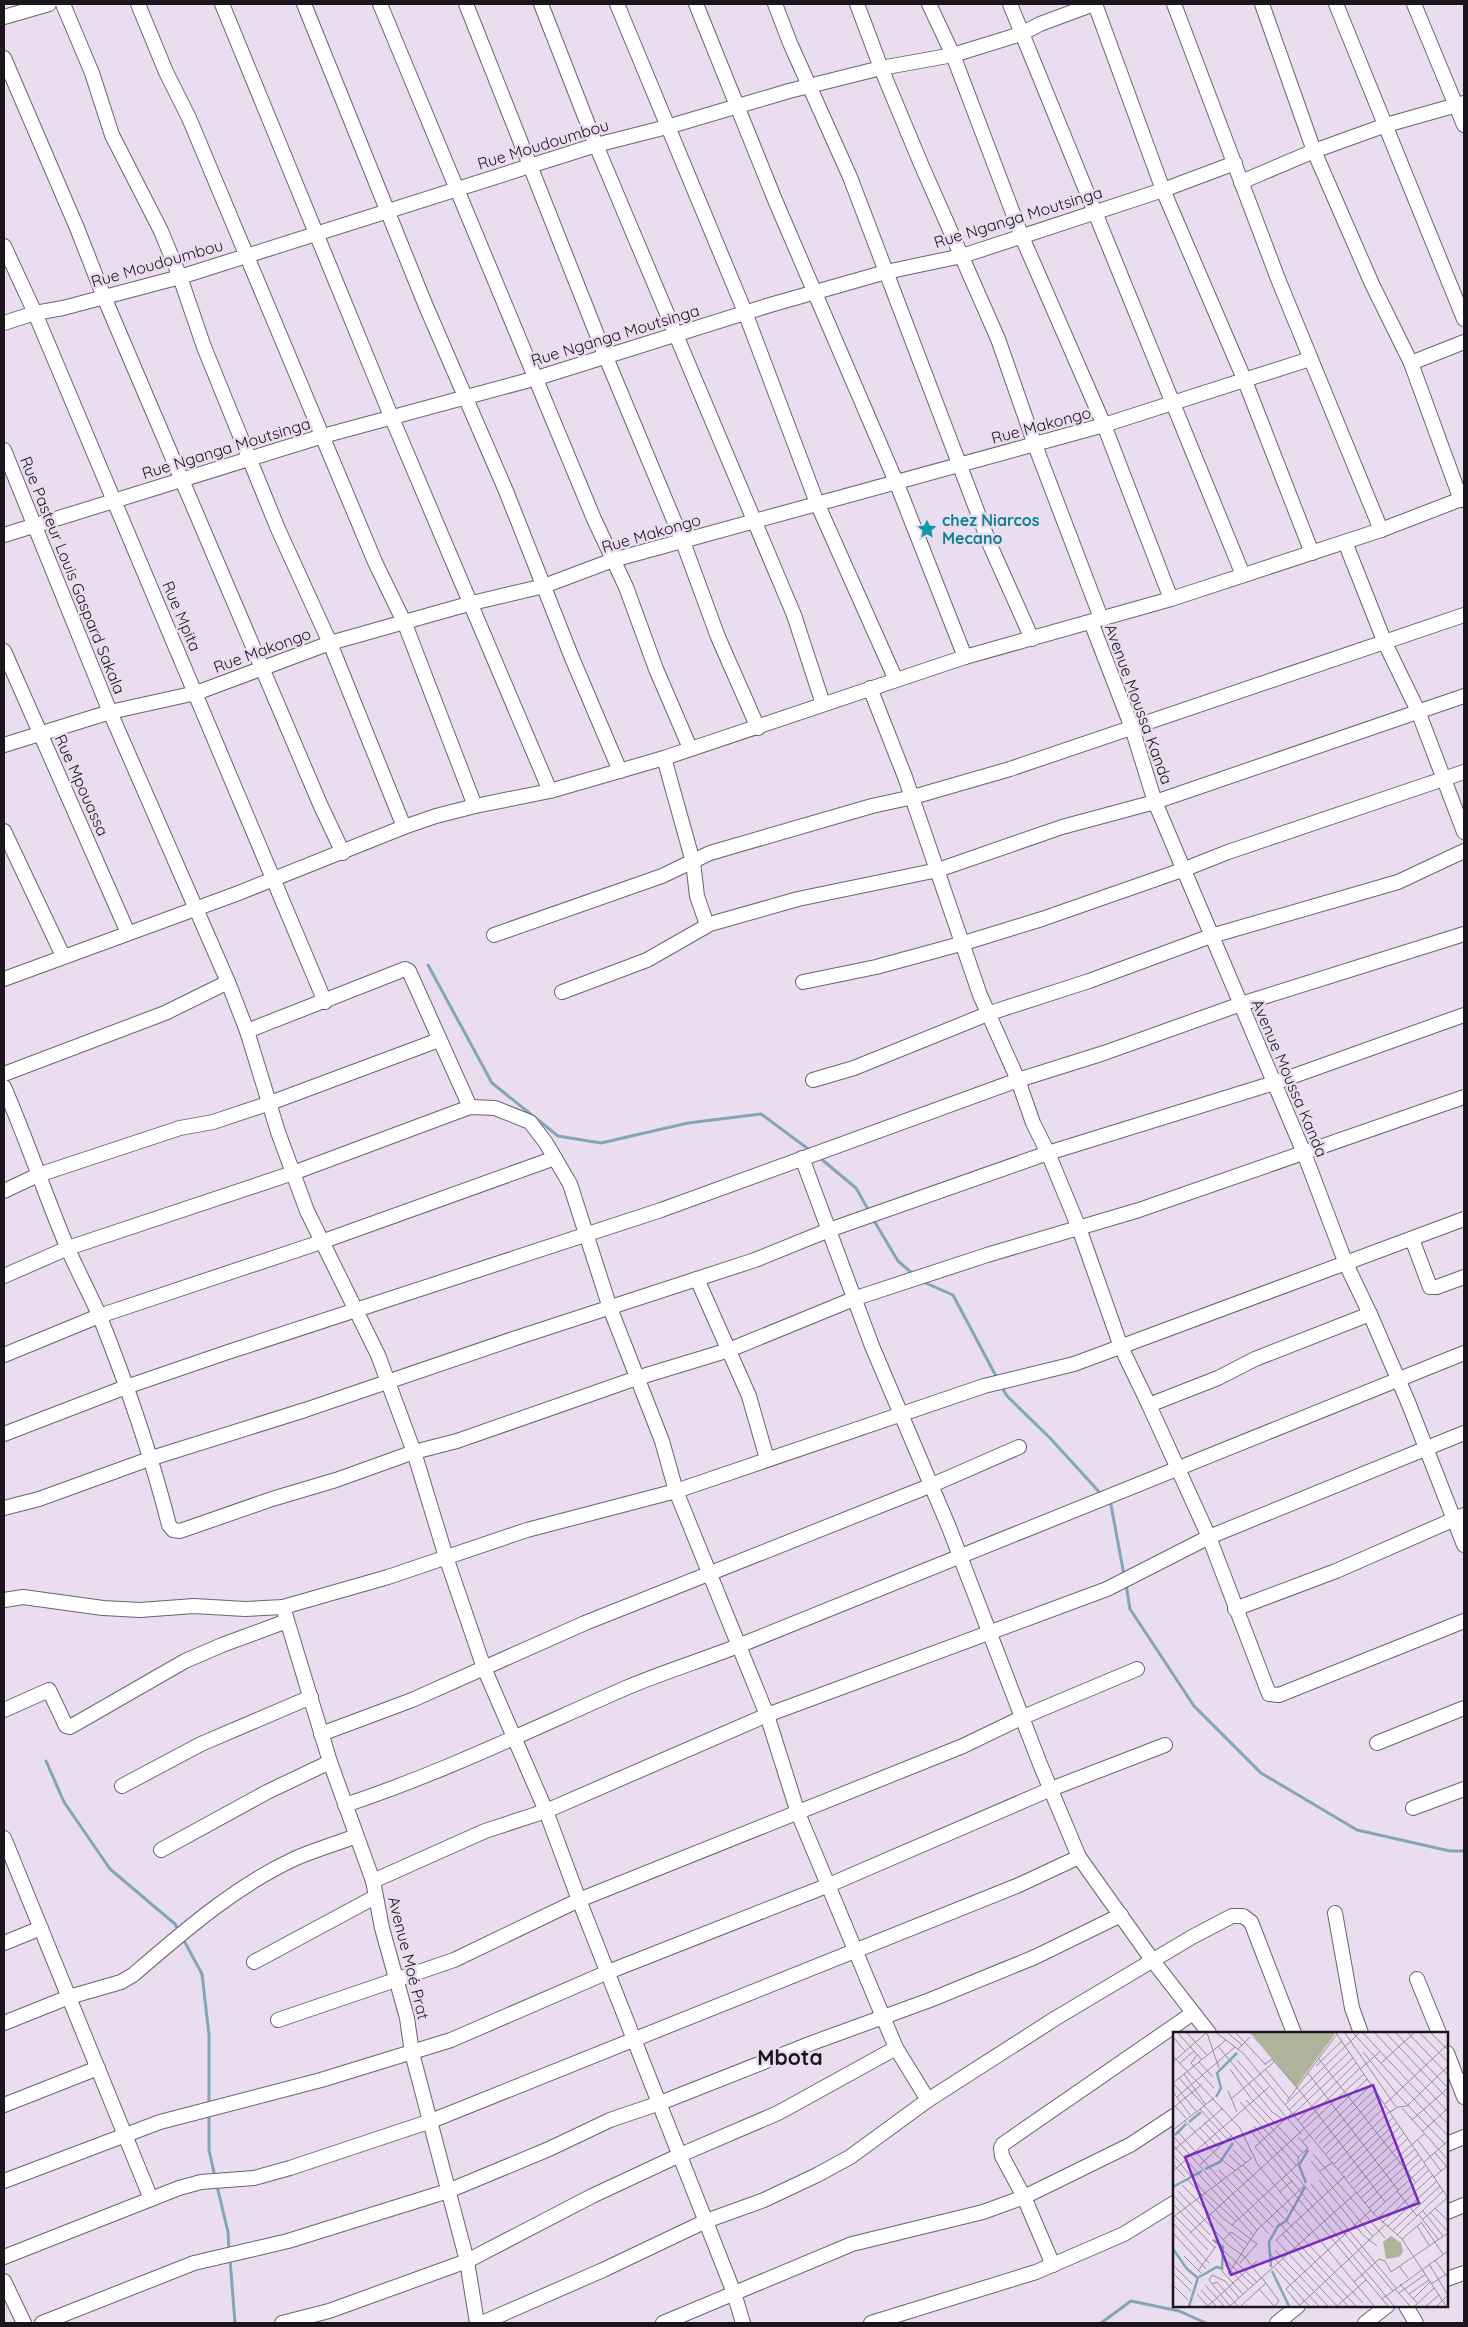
<svg xmlns="http://www.w3.org/2000/svg" width="1468" height="2327" font-family="Quicksand,sans-serif">
<style>
.lines{fill:none;stroke-linecap:round;stroke-linejoin:round}
.stream{stroke:#82a6b7;stroke-width:3}
.minor-casing{stroke:#6d6272;stroke-width:16}
.minor{stroke:#fff;stroke-width:14}
.labels{text-anchor:middle;stroke-width:5;stroke-linejoin:round;paint-order:stroke}
.street-label{font-size:16px;fill:#1b161d;stroke:#eaddef}
.culture-label{font-size:16px;font-weight:bold;fill:#0d838f;stroke:#eaddef;text-anchor:start}
.district-label{font-size:21px;font-weight:bold;fill:#1b161d;stroke:#eaddef}
.inset-river{fill:none;stroke:#82a6b7;stroke-width:2.5}
.inset-road{fill:none;stroke:#978d9b;stroke-width:1}
.view{fill:#7b2cbf;fill-opacity:0.15;stroke:#7b2cbf;stroke-width:2.5}
.inset-edge{fill:none;stroke:#1b161d;stroke-width:2.5}
</style>
<rect width="100%" height="100%" fill="#eaddef"/>
<g class="lines">
<g class="stream">
<polyline points="428,965 492,1083 558,1136 601,1143 688,1123 761,1114 811,1151"/>
<polyline points="820,1158 856,1188 869,1211"/>
<polyline points="873,1219 898,1261 913,1274"/>
<polyline points="921,1281 953,1295 997,1378"/>
<polyline points="1001,1386 1007,1396 1050,1438 1102,1495"/>
<polyline points="1108,1501 1111,1505 1124,1575"/>
<polyline points="1126,1584 1130,1609 1194,1706 1261,1773 1357,1830 1450,1851 1464,1851"/>
<polyline points="46,1761 64,1802 110,1869 175,1924 179,1932"/>
<polyline points="182,1937 202,1974 209,2035 209,2105"/>
<polyline points="209,2114 209,2150 215,2177"/>
<polyline points="217,2186 228,2232 229,2251"/>
<polyline points="230,2259 235,2323"/>
<polyline points="1101,2323 1131,2301 1179,2311 1206,2323"/>
</g>
<defs>
<g id="minor">
<polyline points="63,4 92,73 112,135 161,231 180,277 204,347 278,529 330,643 404,827"/>
<polyline points="138,4 166,72 189,118 375,562 405,624 475,806"/>
<polyline points="222,4 391,416 550,791"/>
<polyline points="304,4 425,304 506,491 572,658 620,771"/>
<polyline points="380,4 594,519 626,587 656,669 690,748"/>
<polyline points="466,4 605,355 683,542 718,637 758,728"/>
<polyline points="541,4 596,145 794,615 823,704"/>
<polyline points="617,4 745,312 817,503 895,678"/>
<polyline points="696,4 775,200 897,484 965,657"/>
<polyline points="775,4 790,43 850,177 990,545 1032,639"/>
<polyline points="857,4 881,68 921,164 998,339 1035,445 1101,618"/>
<polyline points="929,4 953,55 1022,237 1104,425 1171,599"/>
<polyline points="1010,4 1243,575"/>
<polyline points="1095,4 1163,190 1245,381 1312,553"/>
<polyline points="1174,4 1278,279 1381,530"/>
<polyline points="1262,4 1314,151 1372,284 1411,363 1461,500"/>
<polyline points="1336,4 1464,319"/>
<polyline points="1414,4 1464,125"/>
<polyline points="4,17 49,4"/>
<polyline points="4,58 77,228 104,297 320,804 343,853"/>
<polyline points="1241,182 1314,151 1386,125 1464,103"/>
<polyline points="4,246 35,313 325,1002"/>
<polyline points="4,323 35,313 63,308 180,277 596,145 667,127 789,91 881,68 953,55 1021,34 1040,24 1094,4"/>
<polyline points="1411,363 1464,342"/>
<polyline points="4,450 110,712 228,982 247,1031 278,1132 307,1211 378,1355 414,1452 446,1557 484,1668 546,1811 579,1900 734,2293 743,2323"/>
<polyline points="4,535 323,436 537,378 770,305 886,272 962,256 1163,190 1235,163"/>
<polyline points="1345,542 1385,643 1418,711 1464,832"/>
<polyline points="1091,622 1132,728 1155,802 1304,1153 1346,1264 1370,1314 1408,1402 1464,1545"/>
<polyline points="4,651 128,933"/>
<polyline points="870,688 905,777 980,995 1018,1080 1033,1123 1048,1153 1079,1228 1121,1347 1149,1405 1209,1537 1269,1694 1279,1695 1464,1621"/>
<polyline points="4,745 110,712 196,693 330,643 472,603 544,586 613,560 1104,425 1310,359"/>
<polyline points="664,758 693,862 697,896 707,925"/>
<polyline points="4,831 63,956"/>
<polyline points="494,935 662,876 710,853 872,806 913,797 1010,769 1464,615"/>
<polyline points="4,979 236,894 404,827 436,816 475,806 550,791 664,758 965,657 1171,599 1381,530 1464,498"/>
<polyline points="803,982 876,967 964,943 1042,919 1185,869 1228,852 1464,772"/>
<polyline points="562,992 647,960 710,924 798,899 938,870 1062,827 1155,802 1464,696"/>
<polyline points="247,1031 405,969 409,971 470,1107"/>
<polyline points="4,1074 165,1013 228,982"/>
<polyline points="813,1080 854,1068 990,1013 1089,981 1211,936 1398,882 1464,851"/>
<path d="M 4,1087 C 27,1140 45,1195 68,1249 C 78,1272 90,1294 100,1317 C 127,1385 151,1454 169,1525 L 173,1530 L 180,1531 L 272,1499 L 336,1480 L 414,1452 L 457,1441 L 637,1378 L 729,1350 L 856,1298 L 987,1255 L 1139,1210 L 1464,1097"/>
<polyline points="802,1158 872,1346 948,1525 1040,1764 1079,1857 1153,1961 1209,2033"/>
<polyline points="4,1191 38,1175 180,1128 213,1122 270,1103 439,1040"/>
<polyline points="1412,1239 1430,1287 1437,1287 1464,1277"/>
<polyline points="4,1276 68,1248 293,1173 470,1107 495,1108 530,1122 546,1143 570,1184 610,1308 662,1441 676,1491 767,1715 798,1813 896,2048 928,2100"/>
<polyline points="697,1279 749,1396 767,1459"/>
<polyline points="4,1355 99,1316 321,1242 555,1158"/>
<polyline points="1149,1405 1218,1378 1255,1359 1370,1314"/>
<polyline points="4,1434 126,1387 228,1352 661,1210 1018,1080 1104,1053 1241,1004 1464,934"/>
<polyline points="4,1508 39,1499 152,1458 305,1410 516,1338 755,1260 829,1230 1048,1153 1274,1083 1464,1015"/>
<polyline points="4,1600 23,1597 103,1608 140,1610 194,1606 245,1609 283,1607 388,1577 527,1530 676,1491 984,1386 1074,1364 1464,1219"/>
<polyline points="283,1607 330,1762 373,1881 382,1928 407,2018 412,2053 467,2261 477,2323"/>
<polyline points="1235,1609 1336,1571 1464,1515"/>
<polyline points="4,1710 49,1690 66,1726 70,1727 185,1661 222,1645 287,1621"/>
<polyline points="321,1734 412,1700 585,1623 932,1485 1019,1447"/>
<polyline points="1377,1743 1464,1708"/>
<polyline points="122,1786 201,1744 311,1697"/>
<path d="M 345,1805 C 442,1773 534,1728 628,1687 C 664,1672 702,1660 738,1646 L 1464,1353"/>
<polyline points="1413,1808 1464,1789"/>
<polyline points="4,1838 151,2199"/>
<polyline points="161,1850 267,1792 330,1762"/>
<polyline points="373,1881 485,1831 546,1811 767,1715 1107,1589 1209,1537 1464,1433"/>
<polyline points="1335,1913 1352,2008 1361,2033"/>
<polyline points="4,1943 41,1928"/>
<polyline points="254,1962 375,1897"/>
<polyline points="1417,1979 1439,2033"/>
<polyline points="278,2020 454,1960 579,1900 963,1746 1023,1717 1137,1669"/>
<path d="M 4,2023 L 69,1997 L 121,1982 L 133,1975 C 183,1932 234,1887 294,1859 C 314,1850 336,1844 356,1836"/>
<polyline points="1447,2053 1464,2097"/>
<polyline points="4,2105 98,2068"/>
<polyline points="1447,2144 1464,2137"/>
<polyline points="4,2181 160,2122 321,2080 451,2040 608,1972 829,1885 1051,1789 1165,1745"/>
<polyline points="1447,2212 1464,2205"/>
<polyline points="4,2257 179,2188 201,2182 254,2178 290,2168 431,2121 1019,1885 1079,1857"/>
<polyline points="1053,2265 1024,2197 1002,2156 1001,2148 1003,2144 1193,2013"/>
<polyline points="1447,2279 1464,2273"/>
<polyline points="4,2281 24,2323"/>
<polyline points="1406,2306 1416,2323"/>
<polyline points="42,2323 194,2263 288,2241 448,2191 549,2149 610,2120 660,2103 812,2043 930,2000 1035,1957 1121,1915"/>
<polyline points="282,2323 329,2311 467,2261 592,2196 680,2155 778,2113 896,2048"/>
<polyline points="482,2323 603,2270 706,2221 764,2200 817,2175 850,2157 928,2100 1056,2018 1192,1937 1232,1916 1243,1916 1251,1922 1294,2033"/>
<polyline points="663,2323 852,2244 983,2212 1024,2197 1130,2145 1174,2116"/>
<polyline points="871,2323 1036,2272 1124,2234 1174,2203"/>
<polyline points="1277,2323 1298,2306"/>
<polyline points="1365,2323 1387,2306"/>
</g>
</defs>
<use href="#minor" class="minor-casing"/>
<use href="#minor" class="minor"/>
</g>
<defs>
<symbol id="sight-bare" viewBox="-9 -9 18 18"><path d="M0-6L1.8-2.2L6-1.7L2.9 1.2L3.7 5.4L0 3.3L-3.7 5.4L-2.9 1.2L-6-1.7L-1.8-2.2Z" fill="#0f9aa8" stroke="#eaddef" stroke-width="2.5" paint-order="stroke"/></symbol>
</defs>
<g fill-rule="evenodd">
<use href="#sight-bare" x="913" y="515" width="28" height="28"/>
</g>
<g class="labels">
<g class="street-label">
<text transform="translate(543 144) rotate(-17)" y="6">Rue Moudoumbou</text>
<text transform="translate(1018 217) rotate(-17)" y="6">Rue Nganga Moutsinga</text>
<text transform="translate(157 263) rotate(-16)" y="6">Rue Moudoumbou</text>
<text transform="translate(615 335) rotate(-17)" y="6">Rue Nganga Moutsinga</text>
<text transform="translate(1041 425) rotate(-15)" y="6">Rue Makongo</text>
<text transform="translate(226 448) rotate(-17)" y="6">Rue Nganga Moutsinga</text>
<text transform="translate(651 533) rotate(-16)" y="6">Rue Makongo</text>
<text transform="translate(73 575) rotate(68)" y="6">Rue Pasteur Louis Gaspard Sakala</text>
<text transform="translate(182 616) rotate(67)" y="6">Rue Mpita</text>
<text transform="translate(262 650) rotate(-20)" y="6">Rue Makongo</text>
<text transform="translate(1139 704) rotate(70)" y="6">Avenue Moussa Kanda</text>
<text transform="translate(82 785) rotate(66)" y="6">Rue Mpouassa</text>
<text transform="translate(1290 1078) rotate(67)" y="6">Avenue Moussa Kanda</text>
<text transform="translate(409 1958) rotate(76)" y="6">Avenue Moé Prat</text>
</g>
<g class="culture-label">
<text x="942" y="526">chez Niarcos<tspan x="942" dy="18">Mecano</tspan></text>
</g>
<g class="district-label">
<text x="790" y="2065">Mbota</text>
</g>
</g>
<g transform="translate(1173 2032)">
<rect width="275" height="275" fill="#eaddef"/>
<path d="M 77,1 L 161,1 L 162,2 L 123,55 ZM 218,204 L 228,211 L 230,220 L 226,225 L 213,227 L 210,210 Z" fill="#afb39c"/>
<path class="inset-river" d="M 43,65 L 48,56 L 44,41 L 64,21M 16,90 L 28,80M 2,103 L 13,92M 32,137 L 47,130 L 60,111M 133,151 L 126,133 L 135,118M 0,155 L 29,139M 0,217 L 14,237 L 25,246 L 16,274M 98,235 L 96,210 L 105,194 L 113,189 L 132,155M 99,239 L 116,274M 26,245 L 44,235 L 49,237 L 50,215 L 40,208"/>
<path class="inset-road" d="M 5,1 L 29,28M 14,1 L 34,23M 34,1 L 46,36M 44,1 L 71,22 L 200,181 L 229,207 L 273,274M 55,1 L 69,13M 63,1 L 93,33M 163,1 L 275,166M 172,1 L 223,75M 180,1 L 275,104M 190,1 L 275,92M 202,1 L 275,80M 213,1 L 275,67M 223,1 L 275,56M 235,1 L 275,43M 247,1 L 275,30M 258,1 L 275,18M 0,5 L 12,19M 45,14 L 99,80 L 111,88M 65,17 L 77,5M 190,20 L 224,62 L 272,112M 24,23 L 18,31 L 41,56M 0,24 L 67,96 L 85,133 L 201,274M 145,26 L 243,151M 64,28 L 128,102M 0,30 L 33,1M 26,30 L 40,45M 7,31 L 21,19M 208,31 L 241,1M 92,32 L 99,27 L 127,59 L 212,170M 143,34 L 169,9M 57,37 L 77,65 L 130,121M 187,37 L 208,19M 93,38 L 116,66M 135,41 L 225,158M 11,42 L 33,73M 6,46 L 78,126M 0,51 L 53,8M 0,51 L 23,79M 55,59 L 64,80M 0,60 L 17,83M 4,65 L 62,15M 58,67 L 101,30M 73,68 L 125,125M 114,69 L 164,2M 67,70 L 124,134M 212,72 L 275,12M 112,73 L 186,1M 2,74 L 13,86M 0,76 L 29,52M 229,76 L 275,128M 27,77 L 55,108M 116,78 L 176,20M 217,80 L 225,75 L 234,74 L 275,34M 119,81 L 82,115 L 215,274M 120,82 L 180,26M 11,88 L 44,124 L 63,139M 125,88 L 183,31M 239,88 L 275,56M 31,90 L 51,112M 129,92 L 187,36M 81,94 L 220,259M 26,95 L 46,116M 0,98 L 41,66M 77,98 L 221,274M 5,100 L 95,201M 249,100 L 275,76M 0,104 L 84,198M 142,107 L 198,53M 244,107 L 268,139M 129,110 L 194,47M 146,111 L 202,58M 0,113 L 80,203M 150,116 L 206,63M 60,118 L 73,131M 0,119 L 50,76M 262,121 L 275,136M 140,122 L 212,206M 153,122 L 209,68M 0,123 L 32,161 L 63,189M 56,123 L 68,134M 157,127 L 213,74M 138,129 L 200,205M 251,130 L 275,109M 0,132 L 12,145M 161,132 L 217,79M 27,133 L 59,103M 70,133 L 115,180M 65,137 L 190,271M 165,137 L 221,85M 46,138 L 101,196M 0,139 L 96,55M 147,139 L 160,130M 60,141 L 183,274M 169,141 L 224,90M 261,145 L 275,133M 173,146 L 227,95M 14,147 L 50,186 L 84,212 L 67,231M 146,148 L 190,203 L 204,214M 177,151 L 231,101M 138,152 L 223,256M 9,153 L 71,217M 181,156 L 235,106M 5,159 L 55,213 L 72,225 L 88,246M 224,159 L 244,184M 106,160 L 119,149M 184,161 L 251,102M 0,163 L 37,203M 188,166 L 242,117M 192,171 L 246,122M 0,172 L 42,216M 196,176 L 249,127M 262,176 L 275,189M 250,179 L 270,204M 257,180 L 275,200M 200,181 L 253,133M 0,182 L 35,218M 246,183 L 265,207M 0,185 L 79,126M 205,186 L 256,138M 250,187 L 275,165M 122,189 L 137,204M 248,190 L 270,222M 0,191 L 36,231M 209,191 L 260,143M 59,193 L 125,132 L 125,125 L 135,116 L 125,105M 244,194 L 256,213M 214,195 L 264,149M 219,199 L 267,154M 0,201 L 33,237M 17,201 L 191,42M 109,202 L 175,274M 224,203 L 270,159M 229,207 L 249,190M 50,208 L 58,200 L 75,212M 102,218 L 155,274M 51,219 L 84,250M 98,223 L 146,274M 11,224 L 28,241M 52,228 L 80,253M 262,228 L 275,246M 256,232 L 275,263M 0,233 L 19,252M 52,233 L 75,257M 226,234 L 235,246M 102,236 L 136,274M 25,239 L 43,214M 49,239 L 70,262M 0,241 L 18,259M 55,242 L 84,198 L 132,153M 89,246 L 106,269 L 102,274M 181,250 L 206,227 L 212,229 L 218,240 L 275,201M 39,252 L 44,250 L 65,274M 227,252 L 245,272M 258,252 L 275,241M 0,253 L 15,268M 32,253 L 51,274M 86,257 L 101,274M 222,257 L 237,274M 28,258 L 43,274M 226,261 L 253,242M 24,262 L 35,274M 236,262 L 256,248M 66,266 L 52,249 L 39,243 L 36,248 L 57,274 L 184,160M 209,267 L 275,219M 240,267 L 257,250M 35,274 L 84,229M 68,274 L 93,251M 126,274 L 212,193M 127,274 L 113,257 L 198,178M 164,274 L 103,208 L 172,144M 164,274 L 193,248M 242,274 L 261,256M 253,274 L 266,263M 264,274 L 275,263"/>
<path class="view" d="M 200,53 L 246,171 L 58,243 L 12,125 Z"/>
<rect width="275" height="275" class="inset-edge"/>
</g>
<rect width="1468" height="2327" fill="none" stroke="#1b161d" stroke-width="10"/>
</svg>
